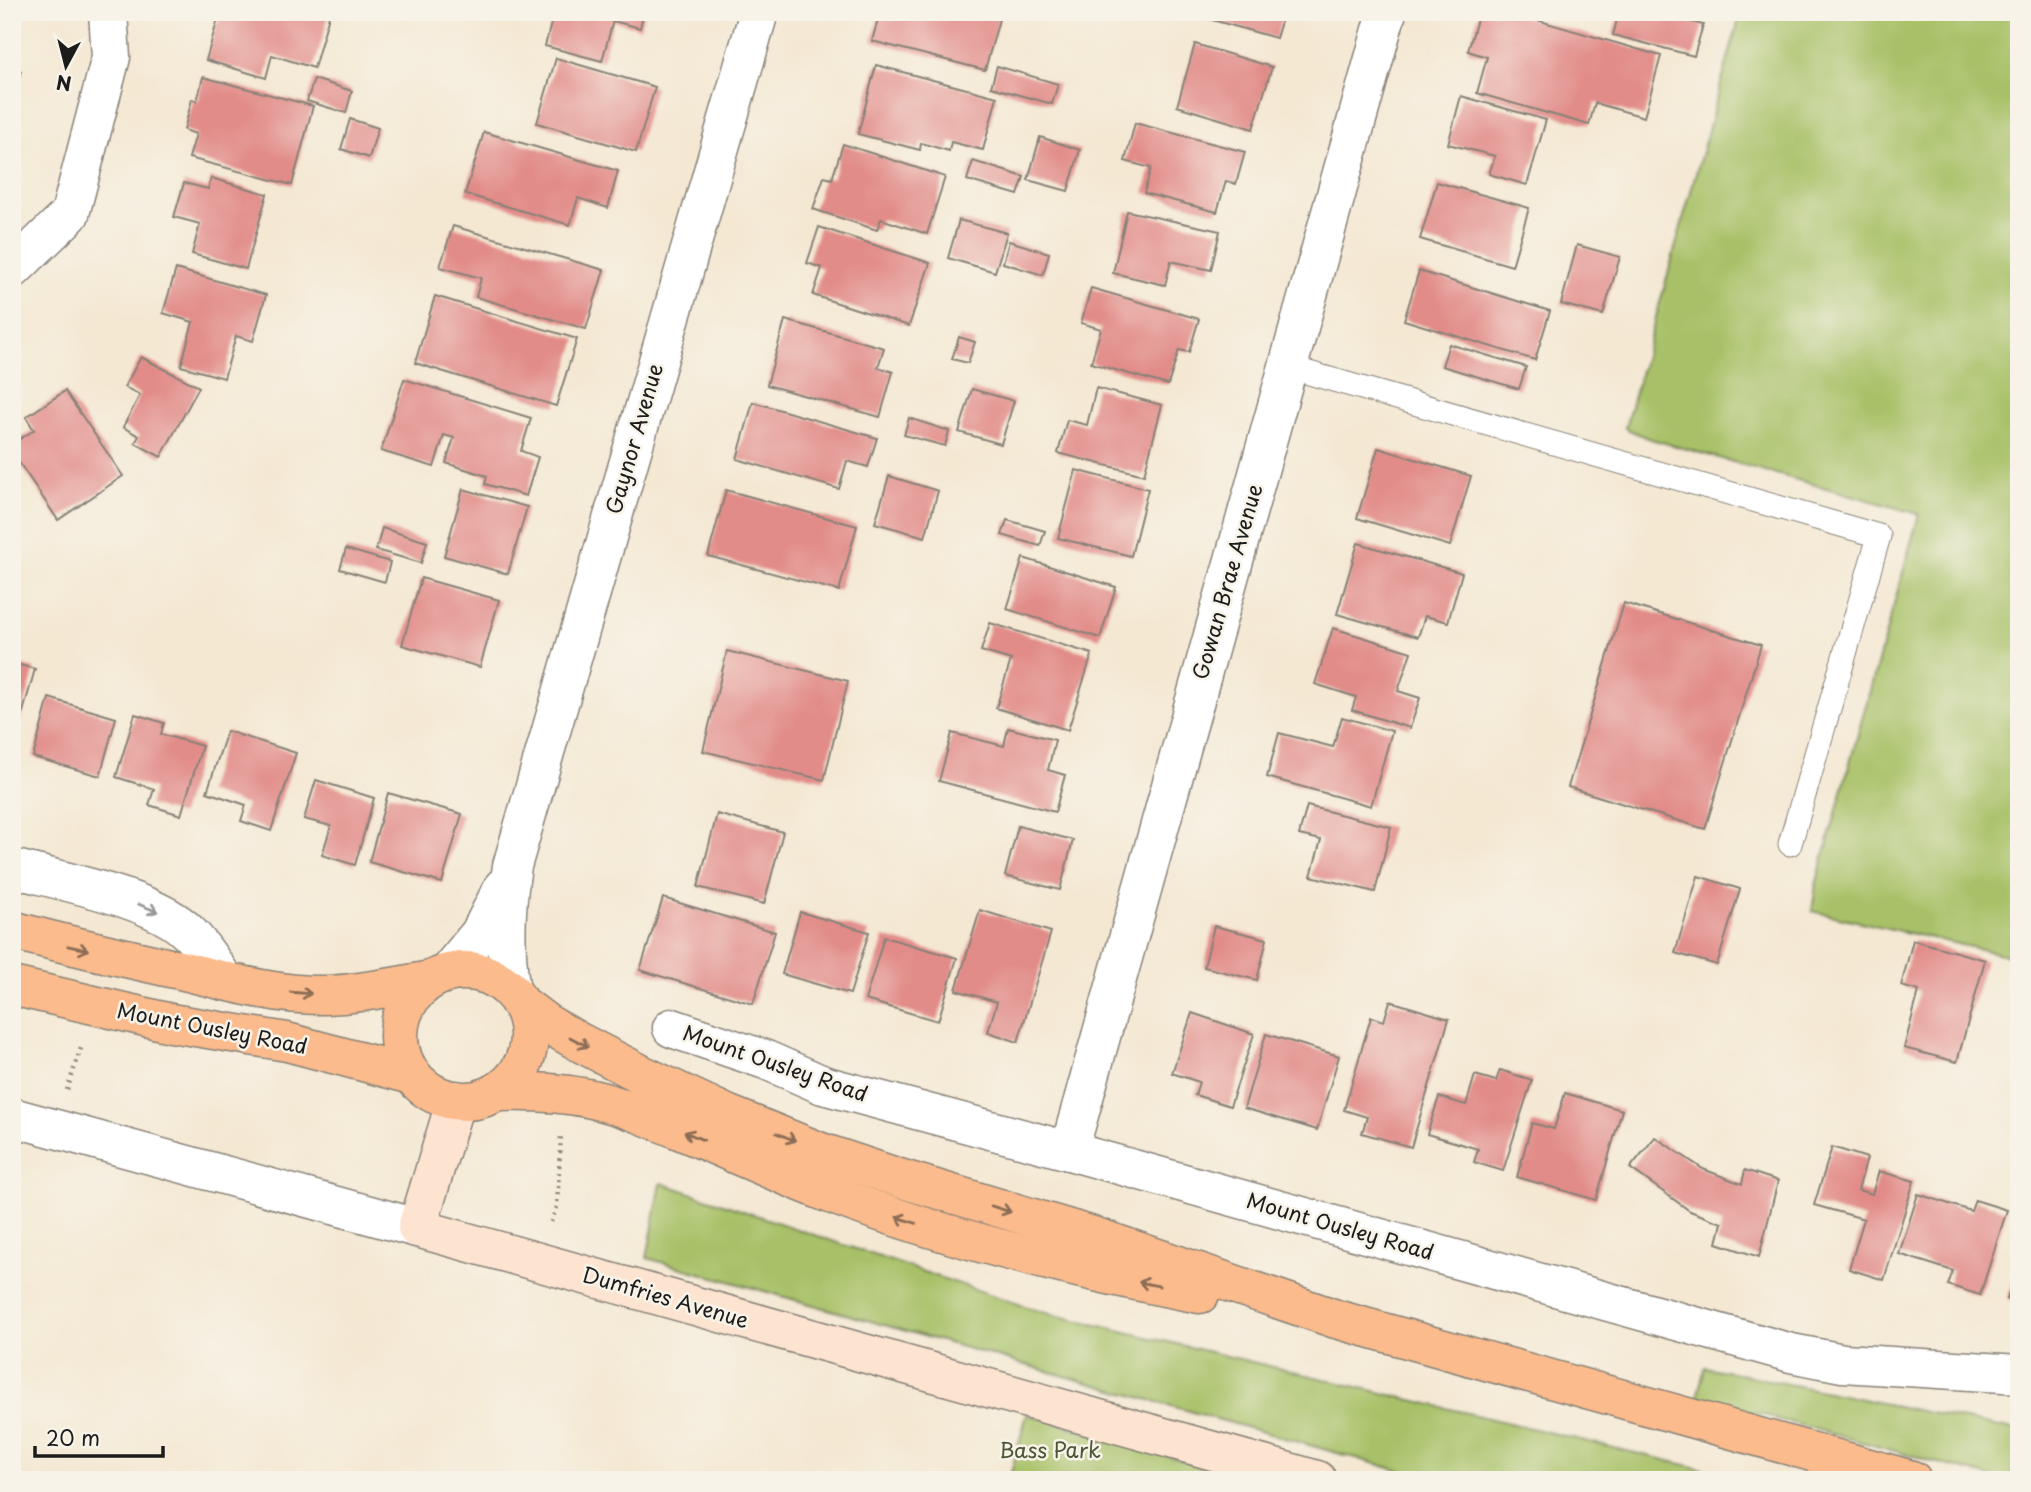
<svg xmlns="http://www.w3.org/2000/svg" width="2031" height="1492" font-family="'Playpen Sans',sans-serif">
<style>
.green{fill:#a8c167;stroke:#626e42;stroke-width:2}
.building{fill:#e28c89}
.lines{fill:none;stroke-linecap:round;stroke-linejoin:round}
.lane-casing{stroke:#888278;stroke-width:25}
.street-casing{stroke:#888278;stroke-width:41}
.secondary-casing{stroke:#888278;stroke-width:41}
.primary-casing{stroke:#888278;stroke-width:41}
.path{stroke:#888278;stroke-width:4.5;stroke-dasharray:2 5;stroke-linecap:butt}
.lane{stroke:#fff;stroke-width:23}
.street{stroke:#fff;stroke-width:38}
.secondary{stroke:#fde4d1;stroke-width:38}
.primary{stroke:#fbbb8c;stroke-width:38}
.oneway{stroke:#999}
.oneway2{stroke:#8c6c54}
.labels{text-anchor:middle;stroke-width:5;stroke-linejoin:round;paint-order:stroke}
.street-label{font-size:21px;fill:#1c1c1c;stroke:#f7f3e8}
.park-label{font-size:21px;fill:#4d5636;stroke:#f7f3e8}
</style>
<rect width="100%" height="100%" fill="#f7f3e8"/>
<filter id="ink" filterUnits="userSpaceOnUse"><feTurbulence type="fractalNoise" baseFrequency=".0143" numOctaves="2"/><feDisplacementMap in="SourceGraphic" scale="14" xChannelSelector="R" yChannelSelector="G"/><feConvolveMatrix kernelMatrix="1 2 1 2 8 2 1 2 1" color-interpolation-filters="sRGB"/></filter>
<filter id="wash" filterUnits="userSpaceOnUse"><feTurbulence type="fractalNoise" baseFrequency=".00686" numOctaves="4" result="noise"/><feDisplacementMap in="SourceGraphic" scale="28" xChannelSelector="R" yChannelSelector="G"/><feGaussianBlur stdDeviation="1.57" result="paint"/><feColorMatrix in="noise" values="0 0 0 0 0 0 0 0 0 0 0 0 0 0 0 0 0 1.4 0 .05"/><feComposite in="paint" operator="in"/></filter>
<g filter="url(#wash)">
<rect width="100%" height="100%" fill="#f4e8d3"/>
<g class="green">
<polygon points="1741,12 2019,12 2019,958 1812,911 1816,885 1919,514 1647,438 1625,428"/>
<polygon points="661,1183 1042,1312 1749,1480 1433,1480 647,1258"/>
<polygon points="1705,1367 2019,1431 2019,1480 2001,1480 1697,1397"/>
<polygon points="1027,1414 1247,1480 1009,1480"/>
</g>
<g id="blocks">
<g class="building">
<polygon points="220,12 330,12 314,68 272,55 266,78 206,60"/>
<polygon points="554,12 644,12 640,28 613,21 602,61 545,46"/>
<polygon points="880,12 1001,12 985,70 872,41"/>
<polygon points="1196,12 1284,12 1276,38 1195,15"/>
<polygon points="1479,12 1509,12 1661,56 1644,117 1595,103 1589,125 1477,93 1487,57 1468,51"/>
<polygon points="1619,12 1656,12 1703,25 1694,56 1613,35"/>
<polygon points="1195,44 1272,67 1253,129 1177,106"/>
<polygon points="556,58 655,87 636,152 537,123"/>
<polygon points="876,65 997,97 983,150 951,142 949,151 921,143 920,150 858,134"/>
<polygon points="997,66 1058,84 1052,104 991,87"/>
<polygon points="12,69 21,71 13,103 12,103"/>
<polygon points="203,77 313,106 292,185 189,158 196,134 184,130 192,99 197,101"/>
<polygon points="314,79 352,91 346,113 307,101"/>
<polygon points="1461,96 1546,120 1527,185 1489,174 1495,156 1448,144"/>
<polygon points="350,119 378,128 369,158 341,149"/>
<polygon points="1135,123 1245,152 1236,184 1226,181 1217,212 1144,193 1151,168 1125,161"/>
<polygon points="484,132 618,171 608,208 578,198 570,225 465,194"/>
<polygon points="1040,137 1080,150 1068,191 1028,180"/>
<polygon points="843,144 945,177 927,234 881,219 877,230 813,209 824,177 832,179"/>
<polygon points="973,161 1024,177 1018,195 967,180"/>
<polygon points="211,178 267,194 246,269 192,254 200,224 174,217 184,183 208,189"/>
<polygon points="1437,182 1529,208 1512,266 1420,239"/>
<polygon points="1127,211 1220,231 1211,270 1171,261 1165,285 1113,273"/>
<polygon points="959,220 1007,233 995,272 948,258"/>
<polygon points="453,226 604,270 586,329 476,297 481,278 440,267"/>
<polygon points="819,227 930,263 909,326 813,295 822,268 807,263"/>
<polygon points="1009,241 1049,253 1043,275 1003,263"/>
<polygon points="1577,245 1620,257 1603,315 1561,304"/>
<polygon points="176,269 266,295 253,341 236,336 224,378 181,366 193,322 163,313"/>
<polygon points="1419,271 1550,311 1535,360 1404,320"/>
<polygon points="1091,288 1199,319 1189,352 1179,350 1168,385 1091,363 1101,329 1081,323"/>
<polygon points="435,296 577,339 556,406 415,363"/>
<polygon points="785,320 884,348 878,367 893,372 880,417 767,385"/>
<polygon points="959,337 975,342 968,363 952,359"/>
<polygon points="1449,344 1526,367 1519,389 1442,366"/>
<polygon points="141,357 199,387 161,457 135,443 139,436 123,427 140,395 124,387"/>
<polygon points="404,379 531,418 521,451 538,457 526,496 485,484 487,476 446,463 454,438 444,435 434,467 381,451"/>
<polygon points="1096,388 1162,405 1144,475 1058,453 1067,420 1087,425"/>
<polygon points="972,389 1014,401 1001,444 959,432"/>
<polygon points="65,391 123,476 58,520 12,452 12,444 34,430 26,417"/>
<polygon points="753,402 877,438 868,467 847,461 839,489 737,459"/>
<polygon points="909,418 949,431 945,446 904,435"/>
<polygon points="1378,448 1471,476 1450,546 1357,518"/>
<polygon points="1076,470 1148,489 1131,556 1058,538"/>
<polygon points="889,476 938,491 925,537 875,523"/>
<polygon points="463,489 527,507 508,574 444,556"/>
<polygon points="726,490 857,526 839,591 708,556"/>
<polygon points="1007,520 1045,531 1040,546 1002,535"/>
<polygon points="382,528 427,542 421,563 376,550"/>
<polygon points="1358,543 1462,573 1448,622 1425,616 1418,637 1337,614"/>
<polygon points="346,549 390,562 385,582 340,569"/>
<polygon points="1023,558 1116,587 1100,638 1007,609"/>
<polygon points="421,578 499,600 480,667 402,645"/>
<polygon points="1624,603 1761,645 1705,829 1568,787"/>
<polygon points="990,623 1092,654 1068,730 996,708 1011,660 981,651"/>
<polygon points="1333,628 1411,652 1398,691 1420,698 1410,728 1352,710 1356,697 1315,684"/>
<polygon points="727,651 848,681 824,780 703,751"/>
<polygon points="12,663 35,669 13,748 12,748"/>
<polygon points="49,698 116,718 100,776 33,757"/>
<polygon points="135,714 164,723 161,734 202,746 181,815 149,805 154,789 116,777"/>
<polygon points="1342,717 1392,731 1371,806 1267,777 1279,733 1333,747"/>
<polygon points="1008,728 1055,740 1048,770 1065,775 1055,812 939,781 952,733 1004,746"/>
<polygon points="227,731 296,753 271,831 241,821 246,805 207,792"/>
<polygon points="316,780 374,798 355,865 322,855 331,826 304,819"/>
<polygon points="388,793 462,814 442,883 369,862"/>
<polygon points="1307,806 1391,827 1375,892 1311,876 1321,840 1299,835"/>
<polygon points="717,814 783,832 764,904 698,887"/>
<polygon points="1018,826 1073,840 1060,890 1005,876"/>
<polygon points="1698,876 1740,889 1717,965 1675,953"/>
<polygon points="663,898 775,932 753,1004 640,970"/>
<polygon points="980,910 1051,932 1018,1042 988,1032 997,1002 956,990"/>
<polygon points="800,912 869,932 850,994 782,974"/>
<polygon points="1214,926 1267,939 1257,980 1204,967"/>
<polygon points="884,937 957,958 938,1021 865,1000"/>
<polygon points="1913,940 1985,960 1957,1062 1904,1048 1919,991 1901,986"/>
<polygon points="1390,1001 1449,1019 1411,1147 1362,1133 1367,1117 1344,1110 1371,1017 1384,1021"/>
<polygon points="1192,1013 1254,1034 1230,1106 1195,1095 1199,1082 1172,1073"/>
<polygon points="1266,1034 1339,1056 1317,1130 1244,1108"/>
<polygon points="1500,1070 1532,1080 1503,1171 1474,1162 1478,1149 1427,1134 1439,1097 1466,1105 1475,1075 1496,1081"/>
<polygon points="1565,1093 1622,1110 1596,1200 1517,1177 1532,1123 1554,1129"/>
<polygon points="1655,1137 1703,1169 1742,1184 1745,1170 1778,1181 1759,1257 1717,1243 1722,1223 1690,1211 1630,1168"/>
<polygon points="1832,1147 1867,1158 1858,1190 1872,1194 1879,1171 1914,1181 1884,1280 1849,1269 1864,1219 1814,1205"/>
<polygon points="1918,1194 1971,1211 1975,1200 2007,1210 1980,1295 1948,1285 1953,1271 1899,1254"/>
<polygon points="2019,1264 2019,1303 2007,1299"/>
</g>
</g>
</g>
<g filter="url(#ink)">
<use href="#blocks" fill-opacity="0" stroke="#888278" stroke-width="2"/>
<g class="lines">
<defs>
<polyline id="lane" points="1288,367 1879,536 1790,844"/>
<g id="street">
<polyline points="12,270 70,214 111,57 108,12"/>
<path d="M 12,868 C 60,881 155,898 189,933 C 203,947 214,965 225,981"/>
<polyline points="447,973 480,933 503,887"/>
<path d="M 511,991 C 504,948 505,909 512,866 L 759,12"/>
<polyline points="672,1028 766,1060 823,1085 1069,1151 1791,1353 1843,1363 2019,1374"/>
<polyline points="12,1117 417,1228"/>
<polyline points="1069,1151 1387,12"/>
</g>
<polyline id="secondary" points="456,1100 417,1228 1317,1480"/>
<g id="primary">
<path d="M 12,930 C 69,946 126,958 184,971 C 229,982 278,996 325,995 C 361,994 396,986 431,980"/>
<circle cx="464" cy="1036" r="65"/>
<polyline points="12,986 171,1023 287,1042 412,1075"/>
<polyline points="522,1005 546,1023 581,1043 641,1074 727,1114 821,1152 899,1178 1096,1237 1336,1319 1912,1480"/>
<path d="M 497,1092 C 529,1091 561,1092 592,1099 C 628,1107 662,1123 696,1137 C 741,1157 787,1177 833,1195 C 951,1240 1076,1270 1200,1294"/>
</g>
</defs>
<use href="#lane" class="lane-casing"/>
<use href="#street" class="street-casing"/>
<use href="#secondary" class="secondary-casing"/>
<use href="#primary" class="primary-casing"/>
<g class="path">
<polyline points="67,1090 82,1045"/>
<polyline points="551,1222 557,1207 561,1134"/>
</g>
<use href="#lane" class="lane"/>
<use href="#street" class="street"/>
<use href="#secondary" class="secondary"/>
<use href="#primary" class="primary"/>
</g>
<defs><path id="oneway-shaft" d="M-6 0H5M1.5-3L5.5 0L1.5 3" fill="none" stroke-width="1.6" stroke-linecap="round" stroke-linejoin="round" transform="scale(1.75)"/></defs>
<use class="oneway" href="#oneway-shaft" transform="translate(148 908) rotate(22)"/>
<g class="oneway2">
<use href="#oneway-shaft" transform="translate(78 948) rotate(12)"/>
<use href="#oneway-shaft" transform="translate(301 993) rotate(4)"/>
<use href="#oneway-shaft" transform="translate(579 1042) rotate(28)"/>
<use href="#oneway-shaft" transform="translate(694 1136) rotate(-157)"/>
<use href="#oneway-shaft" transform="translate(786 1137) rotate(22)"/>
<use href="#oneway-shaft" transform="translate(1001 1209) rotate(17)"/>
<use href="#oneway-shaft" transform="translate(906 1220) rotate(-162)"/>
<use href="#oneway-shaft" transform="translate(1149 1284) rotate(-169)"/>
</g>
</g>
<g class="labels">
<g class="street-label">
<text transform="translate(635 439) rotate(-74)" y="7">Gaynor Avenue</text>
<text transform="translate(1228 582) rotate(-74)" y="7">Gowan Brae Avenue</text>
<text transform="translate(212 1029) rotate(11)" y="7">Mount Ousley Road</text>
<text transform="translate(775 1064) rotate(19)" y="7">Mount Ousley Road</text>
<text transform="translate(1340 1227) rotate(16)" y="7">Mount Ousley Road</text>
<text transform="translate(665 1298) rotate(16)" y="7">Dumfries Avenue</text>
</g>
<g class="park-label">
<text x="1050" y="1458">Bass Park</text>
</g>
</g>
<rect width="2031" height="1492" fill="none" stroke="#f7f3e8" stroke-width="42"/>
<g transform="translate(66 66) rotate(187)" stroke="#f7f3e8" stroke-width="5" paint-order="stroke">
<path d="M0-5L12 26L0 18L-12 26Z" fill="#1c1c1c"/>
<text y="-10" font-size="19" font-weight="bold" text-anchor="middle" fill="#1c1c1c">N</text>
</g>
<path d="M35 1446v10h128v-10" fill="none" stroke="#1c1c1c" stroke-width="3.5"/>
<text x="46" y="1446" font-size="21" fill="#1c1c1c" stroke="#f7f3e8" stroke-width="5" paint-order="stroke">20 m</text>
</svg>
